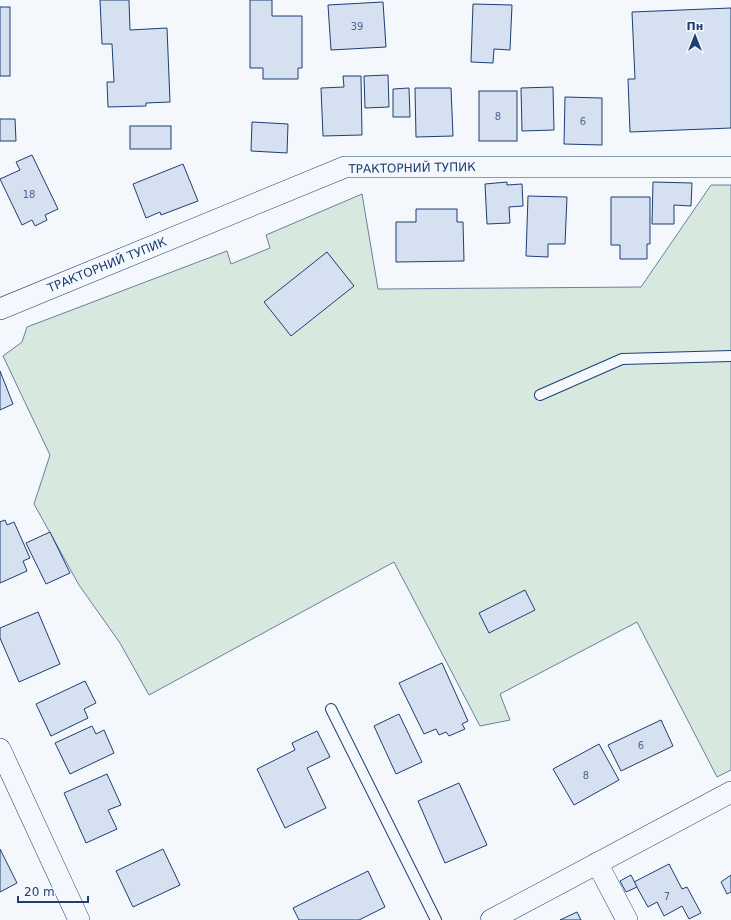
<svg xmlns="http://www.w3.org/2000/svg" width="731" height="920" font-family="'DejaVu Sans',sans-serif">
<style>
.green{fill:#d7e8df;stroke:#687fa3}
.building{fill:#d5e0f0;stroke:#1d3f73}
.lines{fill:none;stroke-linecap:round;stroke-linejoin:round}
.service-casing{stroke:#1d3f73;stroke-width:12}
.minor-casing{stroke:#1d3f73;stroke-width:22}
.service{stroke:#f4f7fb;stroke-width:10}
.minor{stroke:#f4f7fb;stroke-width:21}
.labels{text-anchor:middle;stroke-width:3;stroke-linejoin:round;paint-order:stroke}
.number-label{font-size:10px;fill:#4b6792}
.street-label{font-size:12px;fill:#1d3f73;stroke:#f4f7fb}
</style>
<rect width="100%" height="100%" fill="#f4f7fb"/>
<polygon class="green" points="711,185 731,185 731,770 717,777 637,622 500,694 510,720 480,726 394,562 149,695 120,643 79,585 34,504 50,455 3,356 22,342 27,327 227,251 231,264 270,248 266,235 362,194 378,289 641,287"/>
<g class="building">
<polygon points="100,0 129,0 130,30 167,28 170,102 146,103 146,106 108,107 107,82 114,82 112,44 102,44"/>
<polygon points="250,0 272,0 272,16 302,16 302,68 298,68 298,79 263,79 263,68 250,68"/>
<polygon points="383,2 386,47 331,50 328,5"/>
<polygon points="473,4 512,5 510,50 494,49 493,63 471,62"/>
<rect x="0" y="7" width="10" height="69"/>
<polygon points="731,8 731,128 630,132 628,79 635,79 632,12"/>
<polygon points="388,75 389,107 365,108 364,76"/>
<polygon points="343,76 361,76 362,135 323,136 321,88 344,87"/>
<polygon points="553,87 554,130 522,131 521,88"/>
<polygon points="409,88 410,117 393,117 393,89"/>
<polygon points="415,88 451,88 453,136 416,137"/>
<rect x="479" y="91" width="38" height="50"/>
<polygon points="565,97 602,98 602,145 564,144"/>
<polygon points="0,119 15,119 16,141 0,141"/>
<polygon points="252,122 288,124 287,153 251,151"/>
<rect x="130" y="126" width="41" height="23"/>
<polygon points="32,155 58,209 45,215 47,220 35,226 32,220 22,225 0,179 20,170 16,162"/>
<polygon points="183,164 198,201 161,215 160,212 146,218 133,184"/>
<polygon points="507,182 507,185 522,184 523,206 509,207 510,223 487,224 485,184"/>
<polygon points="653,182 692,183 691,206 674,205 674,224 652,224"/>
<polygon points="528,196 567,197 565,244 548,244 548,257 526,256"/>
<polygon points="611,197 650,197 650,244 647,244 647,259 620,259 620,245 611,245"/>
<polygon points="416,209 457,209 457,222 463,222 464,261 396,262 396,222 416,222"/>
<polygon points="327,252 354,286 291,336 264,302"/>
<polygon points="0,371 13,404 0,410"/>
<polygon points="5,520 7,525 14,522 30,558 23,561 27,571 0,583 0,522"/>
<polygon points="50,532 70,573 46,584 26,543"/>
<polygon points="525,590 535,610 489,633 479,613"/>
<polygon points="38,612 60,664 19,682 0,638 0,628"/>
<polygon points="442,663 468,721 462,724 465,729 449,736 446,732 439,735 436,729 424,734 399,683"/>
<polygon points="85,681 96,703 84,709 88,718 51,736 36,704"/>
<polygon points="399,714 422,762 396,774 374,726"/>
<polygon points="661,720 673,746 621,771 608,745"/>
<polygon points="92,726 96,734 104,730 114,753 70,774 55,743"/>
<polygon points="317,731 330,757 307,768 326,808 285,828 257,769 295,750 292,743"/>
<polygon points="599,744 619,780 574,805 553,769"/>
<polygon points="107,774 121,805 108,810 117,829 86,843 64,793"/>
<polygon points="459,783 487,845 445,863 418,801"/>
<polygon points="0,849 17,883 0,892"/>
<polygon points="163,849 180,885 133,907 116,871"/>
<polygon points="669,864 682,889 687,887 701,913 689,919 682,906 664,916 657,902 648,907 634,882"/>
<polygon points="368,871 385,907 359,920 299,920 293,908"/>
<polygon points="631,875 637,887 626,892 620,881"/>
<polygon points="731,875 731,892 727,894 721,882"/>
<polygon points="577,912 581,920 560,920"/>
</g>
<g class="lines">
<defs>
<g id="service">
<polyline points="540,395 622,359 731,356"/>
<polyline points="331,709 436,920"/>
</g>
<g id="minor">
<polyline points="0,309 345,167 731,167"/>
<polyline points="0,749 79,920"/>
<polyline points="597,863 627,920"/>
<polyline points="491,920 731,792"/>
</g>
</defs>
<use href="#service" class="service-casing"/>
<use href="#minor" class="minor-casing"/>
<use href="#service" class="service"/>
<use href="#minor" class="minor"/>
</g>
<g class="labels">
<g class="number-label">
<text x="357" y="30">39</text>
<text x="498" y="120">8</text>
<text x="583" y="125">6</text>
<text x="29" y="198">18</text>
<text x="641" y="749">6</text>
<text x="586" y="779">8</text>
<text x="667" y="900">7</text>
</g>
<g class="street-label">
<text transform="translate(412 168) rotate(-1)" y="4">ТРАКТОРНИЙ ТУПИК</text>
<text transform="translate(107 265) rotate(-22)" y="4">ТРАКТОРНИЙ ТУПИК</text>
</g>
</g>
<g transform="translate(695 36)" stroke="#f4f7fb" stroke-width="3" paint-order="stroke">
<path d="M0-3L7 15L0 10L-7 15Z" fill="#1d3f73"/>
<text y="-6" font-size="11" font-weight="bold" text-anchor="middle" fill="#1d3f73">Пн</text>
</g>
<path d="M18 896v6h70v-6" fill="none" stroke="#1d3f73" stroke-width="2"/>
<text x="24" y="896" font-size="12" fill="#1d3f73" stroke="#f4f7fb" stroke-width="3" paint-order="stroke">20 m</text>
</svg>
